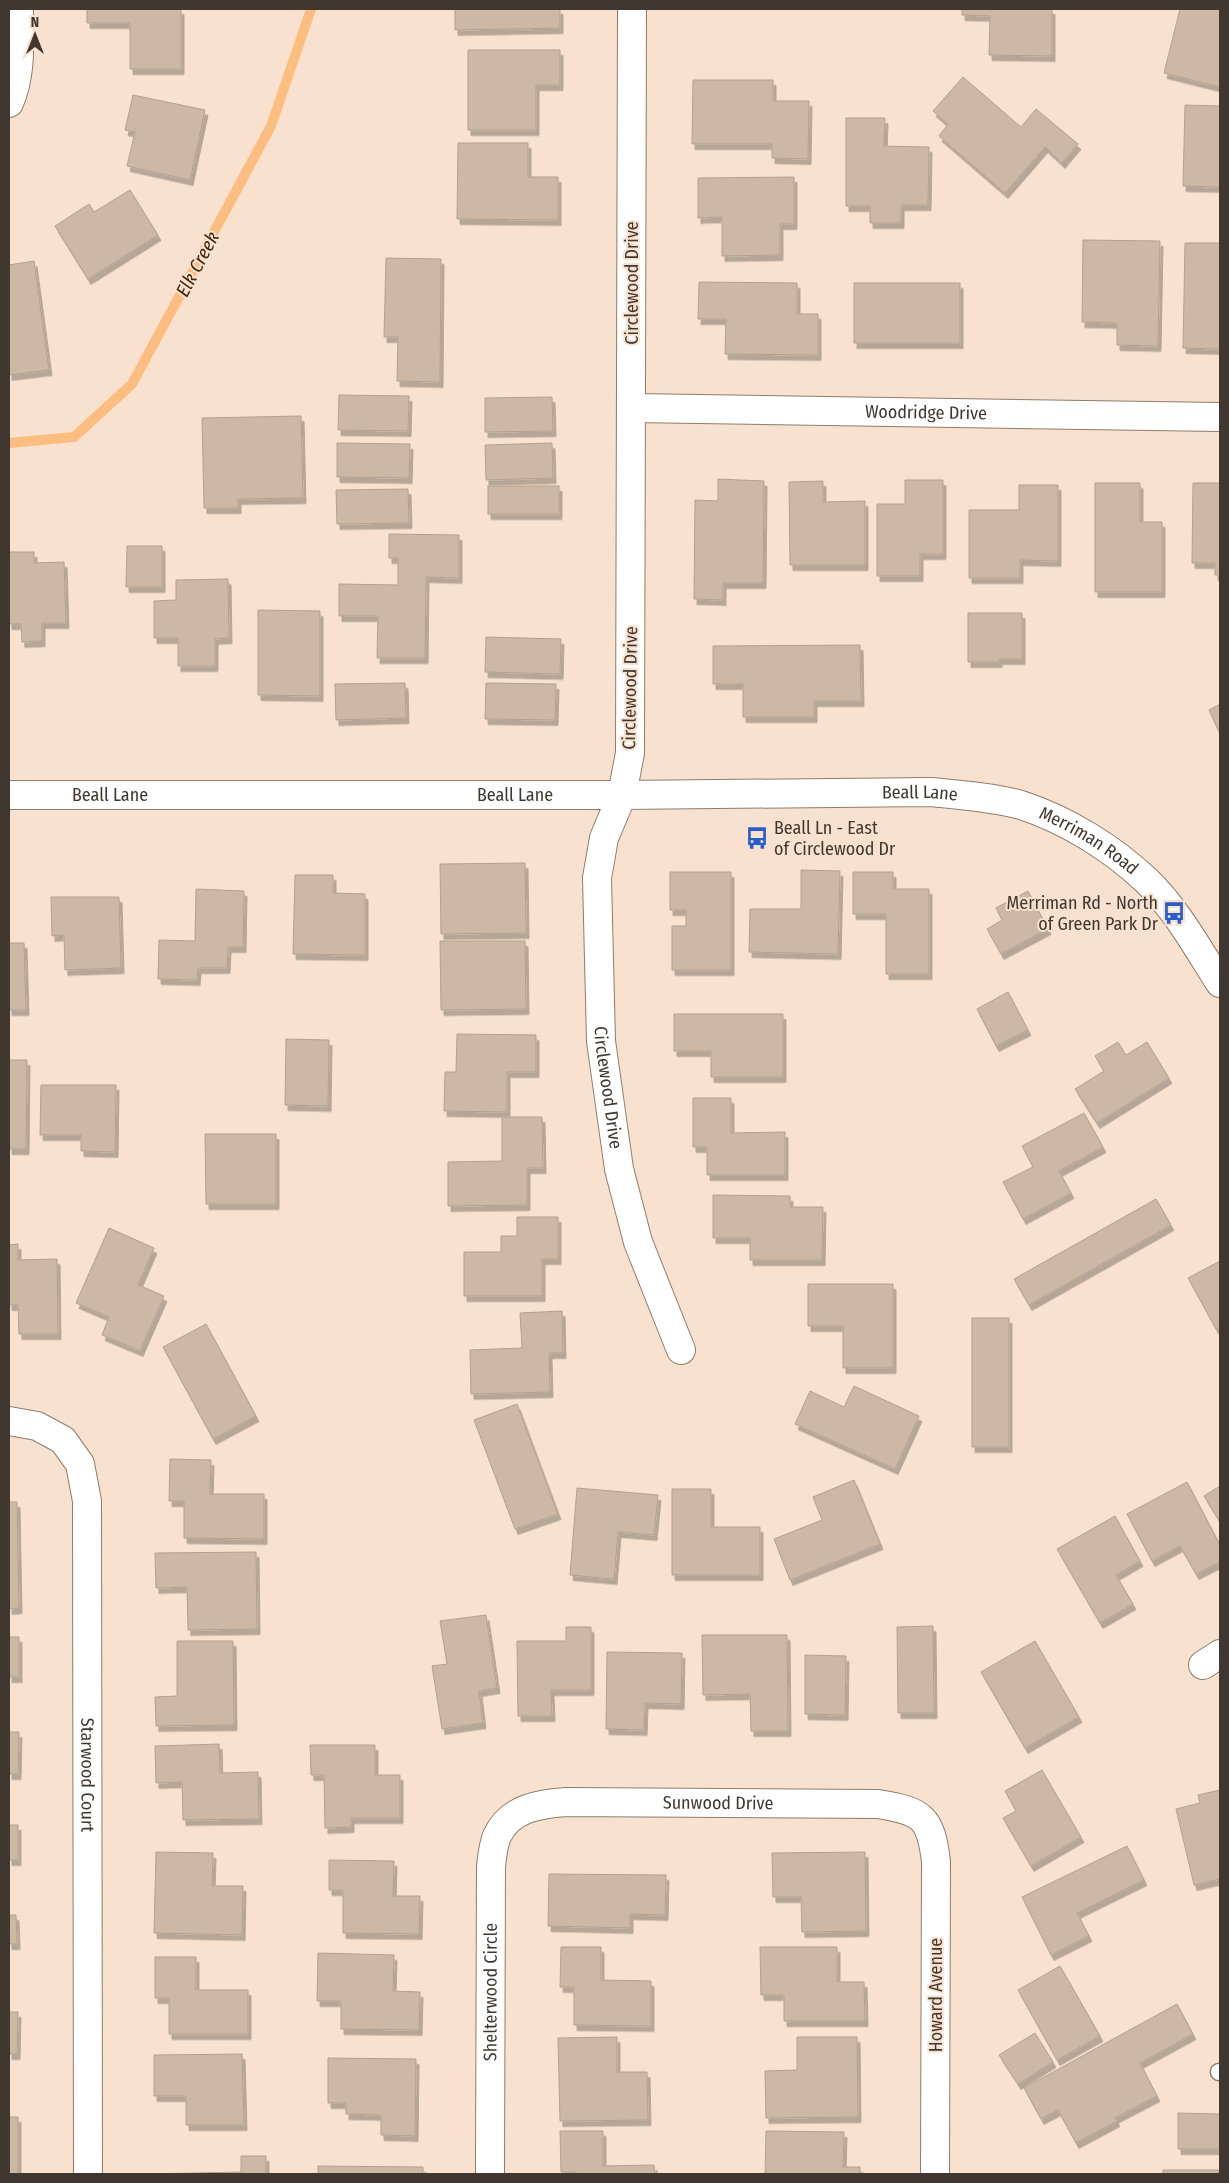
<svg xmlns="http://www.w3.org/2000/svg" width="1229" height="2183" font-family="'Fira Sans Condensed',sans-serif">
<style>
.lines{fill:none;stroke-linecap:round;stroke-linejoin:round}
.stream{stroke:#fcbd81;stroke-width:10}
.building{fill:#cdb8a6;stroke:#b4a08e;filter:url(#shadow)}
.lane-casing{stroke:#8f7c6b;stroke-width:19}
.street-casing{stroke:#8f7c6b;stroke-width:30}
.secondary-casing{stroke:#8f7c6b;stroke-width:30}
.lane{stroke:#fff;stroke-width:16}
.street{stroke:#fff;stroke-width:28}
.secondary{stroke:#fff;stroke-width:28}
.labels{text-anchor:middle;stroke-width:4;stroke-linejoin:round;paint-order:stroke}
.street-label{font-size:18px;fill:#403830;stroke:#f8e2cf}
.poi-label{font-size:18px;fill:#403830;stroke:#f8e2cf;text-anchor:start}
.water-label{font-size:19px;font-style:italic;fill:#41280e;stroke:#f8e2cf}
</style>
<defs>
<filter id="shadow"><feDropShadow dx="3" dy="5.5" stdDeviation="0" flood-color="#0004"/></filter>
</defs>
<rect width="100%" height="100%" fill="#f8e2cf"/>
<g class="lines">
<polyline class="stream" points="9,443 74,437 132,384 271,126 311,9"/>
</g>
<g class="building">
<polygon points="87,9 181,9 181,69 130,69 130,23 87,23"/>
<polygon points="455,9 560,9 560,28 455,30"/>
<polygon points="962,9 1052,9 1052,56 989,55 990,16 962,15"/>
<polygon points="1180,9 1220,9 1220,87 1164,73"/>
<polygon points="468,50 560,50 560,85 536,85 536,130 468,130"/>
<polygon points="963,77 1021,127 1036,109 1078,144 1062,163 1045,147 1005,193 939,136 948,124 933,111"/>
<polygon points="693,80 773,80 773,101 809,101 808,159 772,158 772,144 692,144"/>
<polygon points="133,95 205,110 190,180 127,166 135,132 125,130"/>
<polygon points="1185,105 1220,106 1220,187 1183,186"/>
<polygon points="846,118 885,118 884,146 929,147 928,205 901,205 901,223 870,223 870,206 846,206"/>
<polygon points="458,143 528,143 528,177 558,177 558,220 457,219"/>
<polygon points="794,177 794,224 780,224 780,255 722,256 722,217 698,218 698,178"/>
<polygon points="130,190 158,235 88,279 55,226 89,204 94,212"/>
<polygon points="1083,240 1160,241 1158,346 1117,345 1117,323 1082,322"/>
<polygon points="1185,243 1220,243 1220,349 1183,348"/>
<polygon points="386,258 441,259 440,382 397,381 398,337 384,337"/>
<polygon points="34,261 49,370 9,375 9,265"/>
<polygon points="699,282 797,283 797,314 818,314 818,355 725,354 726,319 698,319"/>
<rect x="854" y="283" width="106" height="60"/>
<polygon points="339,395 409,396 408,431 338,430"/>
<polygon points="552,397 553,431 485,432 485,398"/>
<polygon points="301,416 303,498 238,499 238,508 204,508 202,418"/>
<polygon points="337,443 410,444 409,478 337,477"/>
<polygon points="552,443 553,478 486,480 485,445"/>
<polygon points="718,479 764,481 763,583 723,583 723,600 694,599 695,500 718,501"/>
<polygon points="905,480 943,480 943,554 920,554 920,576 877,576 877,504 905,504"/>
<polygon points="823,481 823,502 865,501 865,565 790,565 789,482"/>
<polygon points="1095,483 1140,483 1140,522 1162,522 1162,592 1095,592"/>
<polygon points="1193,483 1220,483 1220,575 1215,575 1215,563 1192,563"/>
<polygon points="1019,485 1058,485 1058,561 1020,560 1020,578 969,578 969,510 1019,510"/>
<rect x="488" y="486" width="71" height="28"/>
<polygon points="408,489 409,523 337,524 336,490"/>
<polygon points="389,534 459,535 459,578 426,577 425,658 377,658 378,616 339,616 339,584 398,585 398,558 389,558"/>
<polygon points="127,546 162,546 162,587 126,587"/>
<polygon points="9,552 34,552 34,563 64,562 66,623 42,623 42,641 22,642 21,624 9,624"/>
<polygon points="228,579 229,638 215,639 215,666 178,666 178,638 154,638 154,601 176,600 176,580"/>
<polygon points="258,610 320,611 320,696 258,695"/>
<polygon points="968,613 1022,613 1022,659 999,659 999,662 968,662"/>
<polygon points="486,637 561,639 560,674 485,672"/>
<polygon points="860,645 861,701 814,701 814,717 743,717 743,684 713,684 713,646"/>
<polygon points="405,683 406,718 336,720 335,684"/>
<polygon points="486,683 556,684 555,720 485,719"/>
<polygon points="1220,704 1220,734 1209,710"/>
<polygon points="525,863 526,933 441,934 440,864"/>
<polygon points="801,870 840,871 838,954 749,952 750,909 801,909"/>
<polygon points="670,872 731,872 731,970 672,970 672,926 686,926 686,910 670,910"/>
<polygon points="853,872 893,872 893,889 929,889 929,974 886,974 886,914 853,914"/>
<polygon points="295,875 333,875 333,893 365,894 365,955 293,954"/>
<polygon points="196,889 244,891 243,947 228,947 227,968 198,968 197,980 158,979 159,940 195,941"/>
<polygon points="1028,891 1048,929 1001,954 987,929 1002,920 996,908"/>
<polygon points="51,897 119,897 121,968 65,970 64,935 52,936"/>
<polygon points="440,941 525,941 526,1009 441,1010"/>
<polygon points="9,943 24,943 26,1010 9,1010"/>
<polygon points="1008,992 1028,1030 996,1046 977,1009"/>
<polygon points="674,1014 783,1014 783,1077 711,1077 711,1051 674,1051"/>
<polygon points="457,1034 536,1035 536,1072 507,1072 507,1112 444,1111 445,1072 456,1072"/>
<polygon points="286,1039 329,1040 328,1106 285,1105"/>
<polygon points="1118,1042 1126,1055 1147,1042 1169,1078 1097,1123 1075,1089 1104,1071 1095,1056"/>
<polygon points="9,1060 27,1060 26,1149 9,1149"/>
<polygon points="41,1085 116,1085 115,1152 81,1151 81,1135 40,1135"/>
<polygon points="693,1098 731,1098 731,1133 785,1132 785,1175 707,1175 707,1147 693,1147"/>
<polygon points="1084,1113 1103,1147 1059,1171 1071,1193 1023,1219 1003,1182 1033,1167 1022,1146"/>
<polygon points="502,1117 542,1117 543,1168 527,1168 527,1205 448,1206 448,1162 502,1161"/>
<polygon points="205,1134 276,1134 276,1204 206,1204"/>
<polygon points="713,1195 790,1196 790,1207 823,1207 822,1260 750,1260 750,1238 713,1238"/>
<polygon points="1156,1199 1171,1225 1029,1305 1014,1279"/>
<polygon points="517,1217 558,1217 558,1259 542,1259 542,1296 464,1296 464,1252 501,1252 501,1236 517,1236"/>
<polygon points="109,1228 154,1248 138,1285 164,1296 140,1351 102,1335 109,1317 76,1303"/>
<polygon points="18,1244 18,1260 57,1259 58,1334 19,1334 18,1305 9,1305 9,1245"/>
<polygon points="1220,1261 1220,1327 1216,1329 1188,1278"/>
<polygon points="808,1284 893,1284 893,1368 843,1368 843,1326 808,1326"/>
<polygon points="562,1311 563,1353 549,1353 550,1392 471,1394 470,1350 522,1348 520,1313"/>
<rect x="972" y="1318" width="37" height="129"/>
<polygon points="206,1324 256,1416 213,1439 163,1347"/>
<polygon points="854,1386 919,1416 895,1469 795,1424 810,1391 844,1407"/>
<polygon points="517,1404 558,1514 515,1529 474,1420"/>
<polygon points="170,1459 211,1460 210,1494 264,1494 264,1539 184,1538 184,1501 169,1501"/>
<polygon points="854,1480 880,1544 790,1580 774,1539 822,1520 813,1497"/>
<polygon points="1187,1482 1220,1545 1220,1562 1196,1574 1180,1546 1152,1561 1127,1514"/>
<polygon points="1220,1486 1220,1522 1204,1496"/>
<polygon points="577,1488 658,1495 654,1535 618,1532 614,1579 570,1575"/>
<polygon points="672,1489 711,1489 711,1527 760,1527 760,1575 672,1575"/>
<polygon points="9,1502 17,1502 19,1608 9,1609"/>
<polygon points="1115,1516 1140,1561 1116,1575 1133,1604 1100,1623 1057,1549"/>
<polygon points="256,1552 257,1629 188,1630 187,1587 156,1588 155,1553"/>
<polygon points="486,1615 497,1688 479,1691 483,1723 442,1729 432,1666 447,1664 440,1621"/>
<polygon points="933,1626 934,1713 898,1713 897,1627"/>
<polygon points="566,1627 591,1627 591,1690 551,1690 552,1716 518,1716 517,1641 566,1641"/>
<polygon points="702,1635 787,1635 788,1731 751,1731 750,1694 703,1695"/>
<rect x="9" y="1637" width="10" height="40"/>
<polygon points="177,1641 233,1641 234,1725 156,1726 155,1697 177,1696"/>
<polygon points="1035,1641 1079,1717 1025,1748 981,1672"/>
<polygon points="607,1652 682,1653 681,1704 645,1703 644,1730 606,1729"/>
<polygon points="805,1655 846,1656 845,1715 805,1714"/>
<polygon points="9,1732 19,1732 18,1774 9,1774"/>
<polygon points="219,1744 220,1773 258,1772 259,1819 183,1820 182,1782 156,1783 155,1746"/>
<polygon points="310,1745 375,1745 375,1775 400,1775 400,1818 351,1818 351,1827 325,1828 324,1775 311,1775"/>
<polygon points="1042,1770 1081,1837 1031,1866 1003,1818 1016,1811 1005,1791"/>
<polygon points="1220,1790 1220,1879 1194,1885 1176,1809 1200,1803 1198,1795"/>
<rect x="9" y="1825" width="9" height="35"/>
<polygon points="1127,1846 1144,1880 1077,1913 1089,1936 1051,1955 1022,1897"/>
<polygon points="156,1852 213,1853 212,1886 243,1886 242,1935 154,1933"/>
<polygon points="865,1852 866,1931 802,1932 801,1897 773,1897 772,1853"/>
<polygon points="329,1860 394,1861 393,1896 420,1896 419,1934 343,1933 343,1890 329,1890"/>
<polygon points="549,1874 666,1875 665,1915 630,1914 630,1928 548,1926"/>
<polygon points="9,1915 16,1915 17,1944 9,1944"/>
<polygon points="561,1947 601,1947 601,1980 651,1981 651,2026 574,2025 574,1987 560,1987"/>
<polygon points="760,1947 837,1947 837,1982 864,1982 865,2021 784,2021 784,1995 761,1995"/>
<polygon points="318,1953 394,1955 393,1991 420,1992 419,2030 341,2029 341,2001 317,2001"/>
<polygon points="155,1957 196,1957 196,1990 248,1990 248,2034 169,2034 169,1998 155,1998"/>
<polygon points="1060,1966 1100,2036 1057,2060 1018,1990"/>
<polygon points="1177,2004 1193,2034 1140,2063 1157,2096 1115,2118 1117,2121 1076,2143 1058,2110 1041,2119 1024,2088"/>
<polygon points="9,2012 18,2012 17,2054 9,2054"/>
<polygon points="1035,2033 1053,2062 1018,2084 999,2055"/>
<polygon points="617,2037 617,2072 647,2072 648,2120 560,2121 558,2038"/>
<polygon points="797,2037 857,2037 858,2117 766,2118 765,2071 797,2070"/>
<polygon points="242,2054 244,2125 186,2125 186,2096 154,2096 154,2055"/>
<polygon points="328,2058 416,2059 415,2136 381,2135 381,2115 346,2114 346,2103 328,2103"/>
<polygon points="1178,2113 1220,2114 1220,2149 1178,2149"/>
<rect x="9" y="2117" width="9" height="57"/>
<polygon points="560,2131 603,2131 603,2166 654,2165 655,2174 576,2174 576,2172 561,2172"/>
<polygon points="766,2131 844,2132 843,2167 860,2167 860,2174 765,2174"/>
<polygon points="241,2156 266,2156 266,2174 149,2174 241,2172"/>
<polygon points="318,2166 423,2167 423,2174 318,2174"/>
<rect x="1163" y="2170" width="57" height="4"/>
</g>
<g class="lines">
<defs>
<polyline id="lane" points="1219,2072 1220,2072"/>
<g id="street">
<path id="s1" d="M 632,9 L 630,753 L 622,795 L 604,838 L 597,878 L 601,1041 L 619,1169 L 638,1242 L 681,1350"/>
<path d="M 9,103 C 22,74 19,41 19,9"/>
<path id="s2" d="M 632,408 L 1220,417"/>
<path id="s3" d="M 9,1421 L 37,1426 L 63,1440 L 80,1464 L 87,1501 L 88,2174"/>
<polyline points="1203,1665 1220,1654"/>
<path id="s4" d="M 490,2174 L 491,1867 C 492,1857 493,1845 497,1836 C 510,1808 539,1804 566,1802 L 878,1804 C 922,1811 931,1817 936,1862 L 935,2174"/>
</g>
<g id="secondary">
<path id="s5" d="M 9,795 L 622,795 L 931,792 C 960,795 992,797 1021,805 C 1067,820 1112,848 1147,881 C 1177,910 1198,949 1220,983"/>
</g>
</defs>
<use href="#lane" class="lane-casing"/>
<use href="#street" class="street-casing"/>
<use href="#secondary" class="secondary-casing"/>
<use href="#lane" class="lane"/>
<use href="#street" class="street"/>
<use href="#secondary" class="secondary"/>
</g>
<defs>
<symbol id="bus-bare" viewBox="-9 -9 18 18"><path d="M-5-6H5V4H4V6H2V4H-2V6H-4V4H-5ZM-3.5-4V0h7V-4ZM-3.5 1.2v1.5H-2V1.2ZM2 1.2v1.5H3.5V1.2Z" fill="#295dcb" stroke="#f8e2cf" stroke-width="2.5" paint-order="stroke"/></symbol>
</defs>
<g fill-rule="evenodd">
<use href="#bus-bare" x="741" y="822" width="32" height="32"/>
<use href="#bus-bare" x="1158" y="897" width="32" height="32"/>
</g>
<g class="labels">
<g class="street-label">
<text transform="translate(632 283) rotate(-90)" y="6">Circlewood Drive</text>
<text dy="6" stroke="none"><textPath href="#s2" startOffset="294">Woodridge Drive</textPath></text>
<text transform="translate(630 688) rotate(-89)" y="6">Circlewood Drive</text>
<text dy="6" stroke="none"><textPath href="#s5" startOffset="911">Beall Lane</textPath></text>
<text dy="6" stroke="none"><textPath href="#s5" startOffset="101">Beall Lane</textPath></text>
<text dy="6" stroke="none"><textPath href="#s5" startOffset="506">Beall Lane</textPath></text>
<text dy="6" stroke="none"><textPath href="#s5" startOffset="1090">Merriman Road</textPath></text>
<text dy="6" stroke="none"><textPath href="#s1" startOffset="1084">Circlewood Drive</textPath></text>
<text dy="6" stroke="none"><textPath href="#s3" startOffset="399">Starwood Court</textPath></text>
<text dy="6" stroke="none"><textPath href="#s4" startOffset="572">Sunwood Drive</textPath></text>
<text dy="6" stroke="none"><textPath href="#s4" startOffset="182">Shelterwood Circle</textPath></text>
<text transform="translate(936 1995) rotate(-90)" y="6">Howard Avenue</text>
</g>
<g class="poi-label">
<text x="774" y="834">Beall Ln - East<tspan x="774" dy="21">of Circlewood Dr</tspan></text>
<text x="1158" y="909" text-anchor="end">Merriman Rd - North<tspan x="1158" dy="21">of Green Park Dr</tspan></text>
</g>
<g class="water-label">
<text transform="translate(197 264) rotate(-62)" y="7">Elk Creek</text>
</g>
</g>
<rect width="1229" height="2183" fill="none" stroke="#403830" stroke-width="20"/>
<g transform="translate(35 35)" stroke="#f8e2cf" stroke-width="4" paint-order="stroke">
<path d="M0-4L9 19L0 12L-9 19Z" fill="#403830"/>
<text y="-8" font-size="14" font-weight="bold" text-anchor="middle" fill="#403830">N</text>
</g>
</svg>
